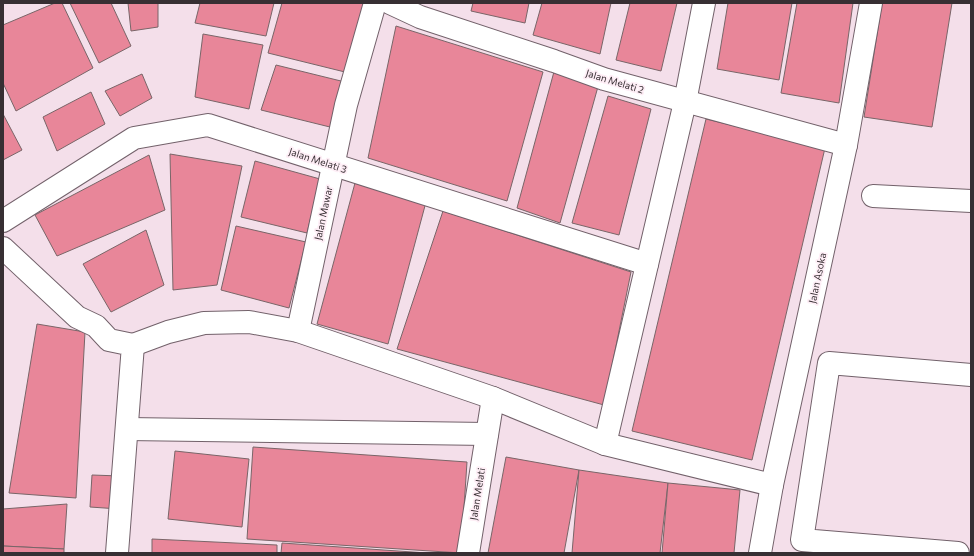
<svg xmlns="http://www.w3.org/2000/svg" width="974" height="556" font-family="Commissioner,sans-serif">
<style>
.building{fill:#e88699;stroke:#796568}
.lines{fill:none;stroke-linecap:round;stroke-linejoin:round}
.street-casing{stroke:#72616a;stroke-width:24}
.street{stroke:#fff;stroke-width:22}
.labels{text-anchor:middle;stroke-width:3.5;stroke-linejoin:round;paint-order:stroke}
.street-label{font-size:10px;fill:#372f33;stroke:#feeef6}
</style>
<rect width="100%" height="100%" fill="#f4dfea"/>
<g class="building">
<polygon points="55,3 62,3 93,68 16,111 3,83 3,25"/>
<polygon points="70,3 111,3 131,46 99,63"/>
<polygon points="128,3 158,3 158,27 131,31"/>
<polygon points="200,3 274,3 266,36 195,23"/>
<polygon points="282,3 366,3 349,73 268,53"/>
<polygon points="473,3 529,3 525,23 471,11"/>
<polygon points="542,3 611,3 600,54 533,35"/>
<polygon points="630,3 677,3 661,71 616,60"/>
<polygon points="728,3 792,3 779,80 717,69"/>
<polygon points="797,3 853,3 839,103 781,93"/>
<polygon points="882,3 952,3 932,127 864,117"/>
<polygon points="396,26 543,72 507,201 368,158"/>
<polygon points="203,34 263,45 249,109 195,97"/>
<polygon points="276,65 345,82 334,128 261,110"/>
<polygon points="555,68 599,83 560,223 517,208"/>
<polygon points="142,74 152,98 120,116 105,91"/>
<polygon points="91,92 105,124 57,151 43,117"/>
<polygon points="608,96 651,109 619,235 572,223"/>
<polygon points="3,114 22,150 3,160"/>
<polygon points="706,119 825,148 752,460 632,431"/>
<polygon points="170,154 242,166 217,285 173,290"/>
<polygon points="149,155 165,210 57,256 35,215"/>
<polygon points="255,161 320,179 307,233 241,217"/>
<polygon points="355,183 426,202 388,344 317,324"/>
<polygon points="443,211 631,272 604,405 397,349"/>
<polygon points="236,226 306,242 289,308 221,290"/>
<polygon points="146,230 164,285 111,312 83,264"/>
<polygon points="37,324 85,332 76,498 9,493"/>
<polygon points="253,447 467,462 461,553 247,539"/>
<polygon points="175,451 249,459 242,527 168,519"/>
<polygon points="506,457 579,470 564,553 488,553"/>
<polygon points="579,470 668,483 660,553 572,553"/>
<polygon points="92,475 120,476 119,509 90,507"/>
<polygon points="668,483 740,490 734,553 662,553"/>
<polygon points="67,504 64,549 3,546 3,509"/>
<polygon points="152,539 277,545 277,553 152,553"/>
<polygon points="282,543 427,553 281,553"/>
<polygon points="3,546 64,549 64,553 3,553"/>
</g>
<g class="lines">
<defs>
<g id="street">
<polyline points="390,3 420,17 554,61 604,79 846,145"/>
<polyline points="873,196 971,201"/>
<polyline points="3,221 134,138 208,125 647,264"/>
<polyline points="3,248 77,317 96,326 109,340 133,345 117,553"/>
<polyline points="298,331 346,105 375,3"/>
<polyline points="133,345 168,332 204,323 249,322 298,331 493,398"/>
<polyline points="127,429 487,434"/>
<polyline points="605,444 772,485"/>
<polyline points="468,553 493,398 605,444 685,102 704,3"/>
<polyline points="760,553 772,485 846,145 871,3"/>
<polyline points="958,553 802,540 829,363 971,375"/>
</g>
</defs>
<use href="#street" class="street-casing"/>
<use href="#street" class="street"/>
</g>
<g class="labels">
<g class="street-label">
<text transform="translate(615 81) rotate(17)" y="4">Jalan Melati 2</text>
<text transform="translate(318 160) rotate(18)" y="4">Jalan Melati 3</text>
<text transform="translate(323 213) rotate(-78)" y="4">Jalan Mawar</text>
<text transform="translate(817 278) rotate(-78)" y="4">Jalan Asoka</text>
<text transform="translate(477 494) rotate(-81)" y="4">Jalan Melati</text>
</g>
</g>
<rect width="974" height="556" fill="none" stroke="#372f33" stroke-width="8"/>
</svg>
